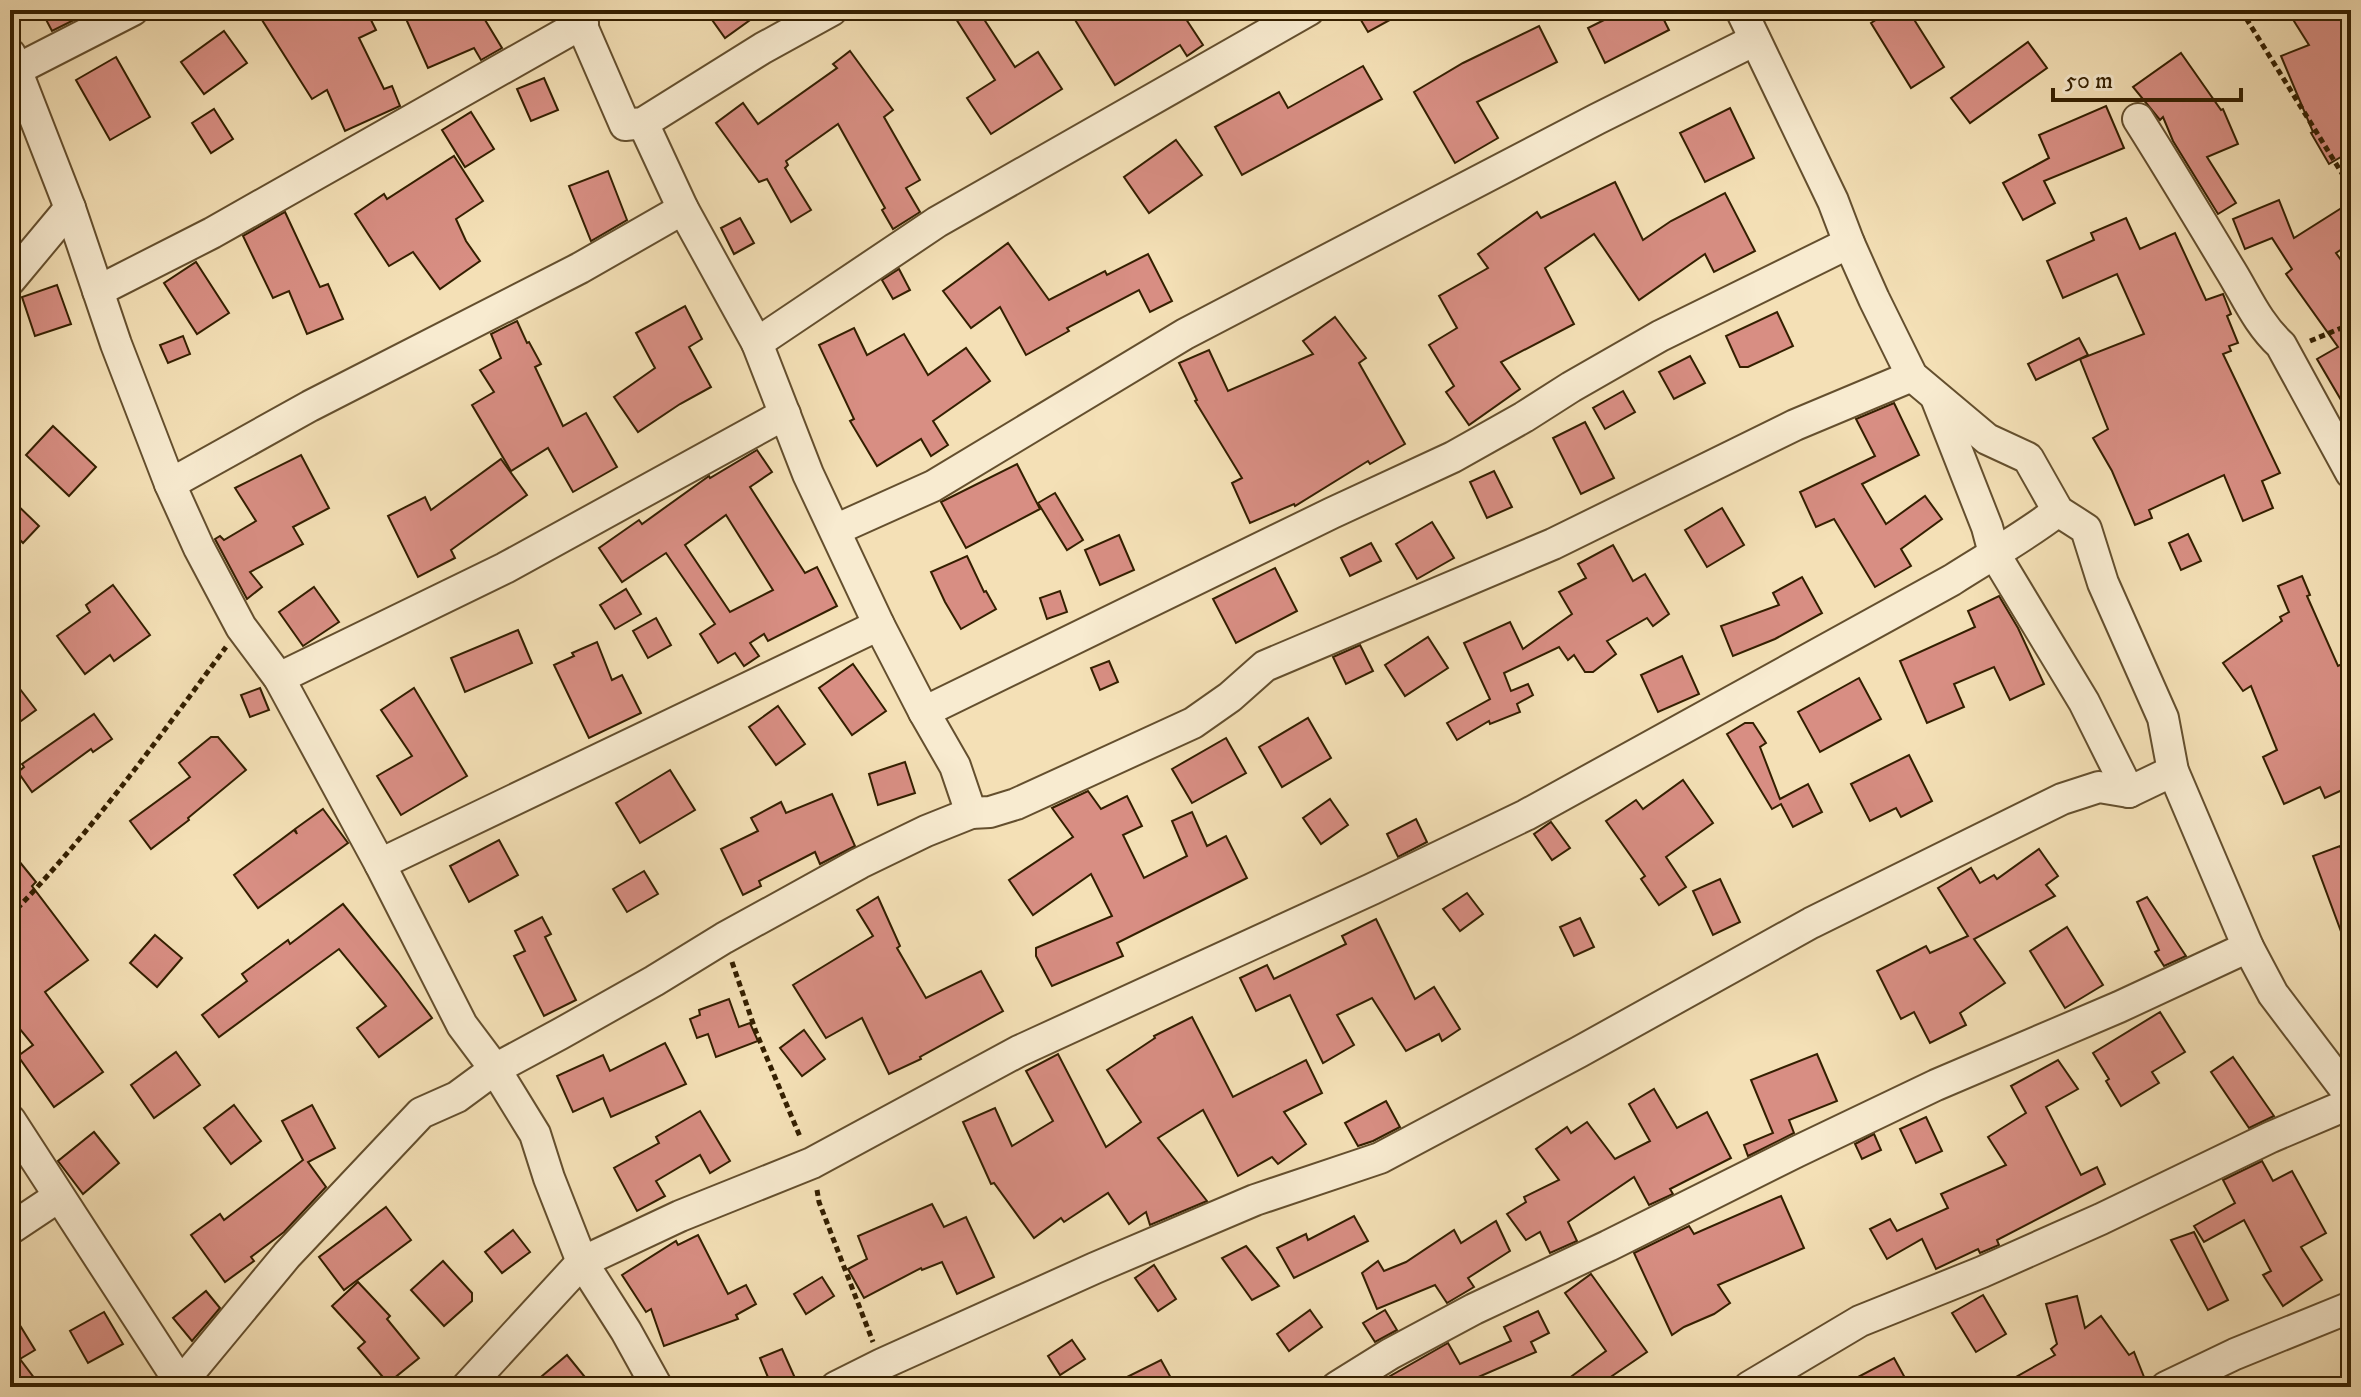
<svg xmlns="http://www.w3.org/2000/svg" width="2361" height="1397" font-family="'IM FELL DW Pica',serif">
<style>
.building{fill:#d88e83;stroke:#341f00;stroke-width:2;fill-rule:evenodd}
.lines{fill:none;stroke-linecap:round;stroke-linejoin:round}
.minor-casing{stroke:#644f2e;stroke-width:34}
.path{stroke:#341f00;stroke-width:5;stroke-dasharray:6 4;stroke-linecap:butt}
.minor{stroke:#f8ebd0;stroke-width:30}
</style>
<rect width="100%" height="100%" fill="#f4e0b6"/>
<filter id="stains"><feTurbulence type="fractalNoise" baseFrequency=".0025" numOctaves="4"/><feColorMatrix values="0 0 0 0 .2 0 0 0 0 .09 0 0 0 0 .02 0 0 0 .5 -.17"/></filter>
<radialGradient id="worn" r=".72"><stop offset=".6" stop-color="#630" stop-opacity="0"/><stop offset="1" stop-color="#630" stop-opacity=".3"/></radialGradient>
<g class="building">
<polygon points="41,10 94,10 52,31"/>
<polygon points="278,10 366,10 376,30 359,38 384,89 392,86 400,106 345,131 327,90 312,99 262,20"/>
<polygon points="402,10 479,10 502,48 481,60 474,48 428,68"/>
<polygon points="705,10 764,10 725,38"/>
<polygon points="970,10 978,10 1015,67 1038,52 1062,89 991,134 967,98 995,80 956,19"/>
<polygon points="1069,10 1180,10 1203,45 1187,56 1180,45 1115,85"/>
<polygon points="1355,10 1408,10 1368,32"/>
<polygon points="1624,10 1659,10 1669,30 1605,63 1588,28"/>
<polygon points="1892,10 1908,10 1944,67 1911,88 1871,23"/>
<polygon points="2287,10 2341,10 2351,33 2351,151 2329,164 2311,133 2313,132 2281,56 2309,45"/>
<polygon points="1539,26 1557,62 1477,102 1498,138 1455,163 1414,92 1463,63"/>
<polygon points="224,31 247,63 204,94 181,62"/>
<polygon points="2028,42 2047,68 1970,123 1951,98"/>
<polygon points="850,51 893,110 884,117 920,180 906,188 920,212 893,229 882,210 885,208 838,124 786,161 788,165 785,168 811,210 791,222 767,179 759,182 716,123 743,103 758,124 837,68 833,64"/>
<polygon points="2181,53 2221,110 2223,109 2238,144 2207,157 2236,203 2218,214 2173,141 2163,117 2160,120 2133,87"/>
<polygon points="116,57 150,117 110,140 76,80"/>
<polygon points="1363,66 1382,99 1242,175 1215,127 1279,92 1288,108"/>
<polygon points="544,78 558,110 531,121 517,89"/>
<polygon points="2106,106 2124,148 2044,181 2055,203 2023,220 2003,183 2049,158 2039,135"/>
<polygon points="1730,108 1754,158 1705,182 1680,133"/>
<polygon points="214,109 233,139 211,153 192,123"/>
<polygon points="471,112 494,149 465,167 442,130"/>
<polygon points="1176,140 1202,175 1149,213 1124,177"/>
<polygon points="454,156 483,201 456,219 466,241 480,261 440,289 413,252 389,266 355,214 384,194 387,199"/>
<polygon points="608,171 627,220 591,241 569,186"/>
<polygon points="1615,182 1643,240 1671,221 1725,193 1755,251 1714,272 1705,254 1639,300 1594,234 1545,268 1574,324 1501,362 1520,389 1469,425 1446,392 1454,386 1429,345 1457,328 1439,296 1488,268 1478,254 1537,212 1541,218"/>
<polygon points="2279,200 2294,238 2351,202 2351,243 2336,253 2351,274 2351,417 2317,359 2338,347 2286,274 2292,269 2272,238 2245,249 2233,219"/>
<polygon points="285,212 320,287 328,284 343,319 307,334 289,291 273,298 243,236"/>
<polygon points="740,218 754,243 734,254 721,228"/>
<polygon points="2126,218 2140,249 2175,233 2206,300 2223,294 2231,314 2227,316 2238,343 2229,346 2231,351 2223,354 2280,473 2262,481 2273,508 2243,521 2224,475 2149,510 2152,518 2135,525 2112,471 2093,438 2108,429 2080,359 2144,334 2117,274 2063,298 2047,261 2094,240 2091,233"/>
<polygon points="1008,243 1049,300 1105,271 1107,275 1148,254 1172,301 1150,312 1139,290 1067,328 1069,331 1026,355 1000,307 971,328 943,291"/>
<polygon points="196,262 229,313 197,334 164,283"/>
<polygon points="899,269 910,290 893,299 882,280"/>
<polygon points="57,285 71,324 35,336 22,297"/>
<polygon points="685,306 702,339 689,347 711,387 680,404 638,432 614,397 655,368 636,333"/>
<polygon points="1777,312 1793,346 1748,367 1740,367 1726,336"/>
<polygon points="1335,317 1366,358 1359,363 1405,444 1370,464 1368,461 1295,506 1294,504 1250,523 1232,483 1242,478 1195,401 1197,400 1179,363 1209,350 1228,391 1313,354 1303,341"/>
<polygon points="517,321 527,343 529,342 541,364 535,367 563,426 586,413 617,467 573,492 548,448 511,471 472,405 494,392 480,370 501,358 491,334"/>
<polygon points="854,328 867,355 904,334 928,375 966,348 990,381 933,421 948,445 931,456 921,439 877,466 850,421 854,419 819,345"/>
<polygon points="183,336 190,354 168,363 160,345"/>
<polygon points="2079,338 2088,355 2036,380 2028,364"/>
<polygon points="1690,356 1705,383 1674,399 1659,372"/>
<polygon points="1623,391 1635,412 1605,429 1593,408"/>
<polygon points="1894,403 1919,455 1862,484 1886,524 1925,496 1942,519 1901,549 1911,566 1875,587 1834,519 1816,527 1800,492 1875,456 1856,419"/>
<polygon points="1585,422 1614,478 1581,494 1553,438"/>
<polygon points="53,426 96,467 69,496 26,455"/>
<path d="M 757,450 L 772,472 L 750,487 L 805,573 L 817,567 L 837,606 L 768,641 L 764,634 L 750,643 L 759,656 L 744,666 L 735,653 L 718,663 L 700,634 L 715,624 L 666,553 L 622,582 L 599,548 L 639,520 L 642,524 L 709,476 L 710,478 ZM 726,515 L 773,590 L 730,612 L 685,545 Z"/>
<polygon points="301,455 329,508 293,527 303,544 250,572 262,587 247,599 215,539 220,536 224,540 256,521 235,488"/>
<polygon points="501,459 527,495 451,550 455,558 418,577 388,516 425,497 431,510"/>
<polygon points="1017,464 1040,509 966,548 941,502"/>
<polygon points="1494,471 1512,507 1487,518 1470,482"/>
<polygon points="1055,493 1083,540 1067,550 1038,503"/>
<polygon points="10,498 39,526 23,543 10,530"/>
<polygon points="1722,508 1744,545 1707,567 1685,530"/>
<polygon points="1432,522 1454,558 1417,579 1396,544"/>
<polygon points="2188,534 2201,561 2181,570 2169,543"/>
<polygon points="1119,535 1134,570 1100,585 1085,550"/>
<polygon points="1371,543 1381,561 1350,576 1341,558"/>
<polygon points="1613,545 1633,581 1645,574 1669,614 1653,626 1647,618 1607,641 1616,654 1593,672 1585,672 1574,655 1568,660 1559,647 1504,673 1511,691 1528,684 1533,695 1517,704 1520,712 1490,724 1489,721 1457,740 1447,723 1490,699 1464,643 1510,622 1523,649 1572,614 1559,592 1586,578 1578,564"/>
<polygon points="967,556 984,592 986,591 996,609 961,629 945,602 931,572"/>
<polygon points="1275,568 1297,611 1236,643 1213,599"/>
<polygon points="2302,576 2310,595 2307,596 2338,666 2351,660 2351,786 2325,798 2320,787 2284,804 2263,757 2277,750 2251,686 2243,691 2223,663 2282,621 2280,617 2289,612 2278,586"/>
<polygon points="1802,577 1822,613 1775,639 1733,656 1721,626 1779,605 1773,593"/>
<polygon points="113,585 150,635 114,661 110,655 85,674 57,636 90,612 86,605"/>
<polygon points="314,587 339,622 303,646 279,612"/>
<polygon points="626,589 641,614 615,629 600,605"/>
<polygon points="1060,591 1067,612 1047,619 1040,598"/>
<polygon points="1999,596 2018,628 2044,684 2010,700 1994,667 1954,684 1964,707 1927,723 1900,661 1975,627 1968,611"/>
<polygon points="656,618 671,645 648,658 633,631"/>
<polygon points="518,630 532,663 465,692 451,658"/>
<polygon points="1428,637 1448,668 1405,696 1385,665"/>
<polygon points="597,642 612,680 622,675 641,713 589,738 554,665 574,656 572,653"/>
<polygon points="1360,645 1373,671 1346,684 1333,657"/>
<polygon points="1682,656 1699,694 1658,712 1641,675"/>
<polygon points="1109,661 1118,682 1100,690 1091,668"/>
<polygon points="853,664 886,711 852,735 819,688"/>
<polygon points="10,676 36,710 10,729"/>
<polygon points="1859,678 1881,719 1820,752 1798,712"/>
<polygon points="260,688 269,710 250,717 241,695"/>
<polygon points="414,688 467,776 401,815 377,776 412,756 381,710"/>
<polygon points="778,706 805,744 776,765 749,727"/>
<polygon points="94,714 112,739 93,752 91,749 32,792 18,772 24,767 22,764"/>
<polygon points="1308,718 1331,758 1282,787 1259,747"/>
<polygon points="1745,723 1753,723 1766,743 1760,747 1780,799 1808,784 1822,812 1793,827 1781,804 1772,809 1727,734"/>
<polygon points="211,737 218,737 246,770 188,818 189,820 151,849 130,821 190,777 179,763"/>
<polygon points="1226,738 1246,773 1192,803 1172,769"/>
<polygon points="1909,755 1932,801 1901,817 1896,808 1870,821 1851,784"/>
<polygon points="905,762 915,793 878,805 869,774"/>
<polygon points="670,770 695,810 640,843 616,803"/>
<polygon points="1683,780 1713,823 1666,857 1686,887 1659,905 1641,879 1645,876 1606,821 1636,800 1643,809"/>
<polygon points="1088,791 1101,809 1127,796 1142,826 1123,835 1144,878 1187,856 1172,821 1192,812 1207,846 1226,836 1247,878 1117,943 1123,956 1052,986 1036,956 1036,948 1112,916 1091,874 1033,915 1009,880 1073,837 1052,808"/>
<polygon points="832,794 855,846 820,864 815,852 759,881 761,886 743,895 721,849 758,831 751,818 781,802 786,813"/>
<polygon points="1330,799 1348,825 1321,844 1303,818"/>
<polygon points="323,809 348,843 258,908 234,875 294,830 297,834 295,829"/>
<polygon points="1416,819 1427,842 1398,857 1387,834"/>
<polygon points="1551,822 1570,848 1552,860 1534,834"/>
<polygon points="499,840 518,875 469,902 450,866"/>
<polygon points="2340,846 2351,876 2351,953 2349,953 2313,856"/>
<polygon points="2039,849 2058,876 2046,885 2055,896 1974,939 2005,983 1960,1013 1966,1025 1930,1043 1914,1012 1901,1019 1877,971 1926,946 1930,953 1968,936 1938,888 1971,868 1980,883 1994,875 1997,879"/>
<polygon points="10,850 36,882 32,886 88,960 45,992 103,1072 54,1107 18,1056 33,1045 10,1017"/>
<polygon points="644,871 658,894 627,912 613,889"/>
<polygon points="1720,879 1740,922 1713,935 1693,891"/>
<polygon points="1467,893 1483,914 1460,931 1443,909"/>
<polygon points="878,897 900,946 897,948 926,998 981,971 1003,1011 920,1057 921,1059 889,1074 862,1018 826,1038 793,985 873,936 857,910"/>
<polygon points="2147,897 2186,956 2164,966 2155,952 2159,950 2137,902"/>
<polygon points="343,904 398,972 432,1018 379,1057 357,1028 386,1006 339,949 219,1037 202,1015 247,981 242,974 288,940 290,944"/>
<polygon points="542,917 551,934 545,937 576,1000 544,1016 514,956 525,951 515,931"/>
<polygon points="1580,918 1594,947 1574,956 1560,927"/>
<polygon points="1376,919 1415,999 1434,987 1460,1029 1442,1041 1439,1034 1406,1051 1372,998 1337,1015 1354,1045 1323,1063 1290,995 1256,1011 1240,978 1267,965 1274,979 1346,944 1342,936"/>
<polygon points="2067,927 2103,985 2065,1008 2030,951"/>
<polygon points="155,935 182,958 157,987 130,963"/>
<polygon points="729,999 739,1027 750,1023 758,1041 716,1057 708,1034 697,1038 690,1019 700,1015 699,1010"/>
<polygon points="2160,1012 2185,1052 2152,1072 2159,1083 2121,1106 2106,1081 2109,1079 2093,1053"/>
<polygon points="1192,1017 1233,1097 1306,1060 1322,1093 1284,1112 1306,1144 1278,1164 1272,1157 1238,1176 1203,1110 1158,1138 1207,1201 1150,1225 1146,1212 1129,1224 1108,1193 1064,1222 1061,1218 1034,1238 994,1183 991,1184 963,1122 995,1108 1012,1146 1053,1121 1026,1071 1058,1054 1106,1147 1141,1122 1107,1070 1155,1038 1154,1036"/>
<polygon points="804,1030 825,1059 802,1076 780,1048"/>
<polygon points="665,1043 686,1084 611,1117 603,1098 573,1112 557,1076 603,1055 610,1071"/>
<polygon points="176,1052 200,1085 154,1118 131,1085"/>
<polygon points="1817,1054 1837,1101 1789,1120 1794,1133 1748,1156 1744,1145 1773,1133 1751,1080"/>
<polygon points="2233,1057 2274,1116 2249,1128 2211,1072"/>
<polygon points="2058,1060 2078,1089 2046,1107 2081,1175 2097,1167 2105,1184 1997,1240 1999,1245 1980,1253 1978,1249 1936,1269 1922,1239 1887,1259 1870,1229 1890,1219 1897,1231 1948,1208 1941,1194 2006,1165 1988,1137 2026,1113 2011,1086"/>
<polygon points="1654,1089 1677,1128 1707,1112 1731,1158 1670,1189 1673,1194 1649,1205 1634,1177 1568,1222 1577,1241 1550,1253 1540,1232 1526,1240 1507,1214 1526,1202 1524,1197 1559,1180 1536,1149 1567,1127 1571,1133 1587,1122 1615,1159 1650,1141 1629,1104"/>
<polygon points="1386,1101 1400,1127 1373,1141 1358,1146 1345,1123"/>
<polygon points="234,1105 261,1141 231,1164 204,1128"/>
<polygon points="312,1105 335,1148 308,1162 326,1187 284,1232 251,1257 254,1261 225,1282 191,1235 220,1214 224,1220 303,1160 282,1121"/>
<polygon points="700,1111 730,1161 710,1173 700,1155 656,1181 665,1196 637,1211 614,1168 659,1143 656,1137"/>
<polygon points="1926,1117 1942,1151 1916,1163 1900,1129"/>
<polygon points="94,1132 119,1163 83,1194 58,1161"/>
<polygon points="1874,1134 1881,1150 1862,1159 1855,1144"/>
<polygon points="2262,1161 2273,1181 2292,1171 2326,1233 2301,1247 2322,1280 2283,1306 2263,1275 2271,1271 2244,1220 2204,1242 2194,1226 2235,1203 2223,1180"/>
<polygon points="1781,1196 1804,1248 1718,1285 1730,1303 1714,1314 1684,1327 1672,1335 1634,1253 1689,1226 1694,1234"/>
<polygon points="932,1204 944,1227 966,1217 994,1277 957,1294 942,1262 922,1270 921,1268 864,1298 848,1269 867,1259 858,1236"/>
<polygon points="386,1207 411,1240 344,1290 319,1257"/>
<polygon points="1354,1216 1368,1241 1294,1278 1277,1248 1306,1234 1308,1240"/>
<polygon points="1496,1221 1510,1251 1468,1278 1474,1287 1447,1303 1435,1285 1377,1309 1362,1273 1378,1261 1384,1271 1406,1262 1454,1230 1461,1243"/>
<polygon points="513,1230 530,1252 502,1273 485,1252"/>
<polygon points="2194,1232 2228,1300 2208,1310 2171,1240"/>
<polygon points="698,1235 728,1294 746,1285 756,1304 736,1315 738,1319 664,1346 651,1309 646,1312 622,1275 676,1241 678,1245"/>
<polygon points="1246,1246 1279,1286 1252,1300 1222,1258"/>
<polygon points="443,1261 472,1293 472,1301 444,1326 411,1290"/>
<polygon points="1154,1265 1176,1299 1158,1311 1135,1278"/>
<polygon points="1591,1274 1647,1352 1596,1387 1557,1387 1606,1351 1565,1293"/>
<polygon points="822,1277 834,1296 806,1314 794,1294"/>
<polygon points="358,1282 390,1316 387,1319 419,1358 388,1383 358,1348 365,1342 332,1306"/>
<polygon points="206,1291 220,1308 192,1341 173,1318"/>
<polygon points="1983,1295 2006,1334 1976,1352 1952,1313"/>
<polygon points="2077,1296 2085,1328 2101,1316 2129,1355 2134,1352 2148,1387 1998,1387 2055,1355 2051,1349 2057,1344 2046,1304"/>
<polygon points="10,1309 35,1350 20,1359 41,1387 10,1387"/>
<polygon points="1310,1310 1322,1327 1289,1351 1277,1334"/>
<polygon points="1385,1310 1397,1330 1375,1342 1363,1323"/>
<polygon points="1538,1311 1549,1333 1531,1342 1536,1352 1469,1381 1472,1387 1371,1387 1448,1343 1460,1364 1511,1341 1504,1327"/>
<polygon points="104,1312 123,1344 88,1363 70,1331"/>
<polygon points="1072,1340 1085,1359 1060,1375 1048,1356"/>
<polygon points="782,1349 799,1387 772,1387 760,1358"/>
<polygon points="567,1355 593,1387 529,1387"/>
<polygon points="1894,1358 1910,1387 1839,1387"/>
<polygon points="1161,1360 1171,1378 1154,1387 1107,1387"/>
</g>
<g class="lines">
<defs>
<g id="minor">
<polyline points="575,10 625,125 643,123 763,48 832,10"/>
<polyline points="1741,10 1833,201 1849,243 1874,299 1912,376 1987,439 2028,458 2058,511 2086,529 2103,583 2163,718 2173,771 2248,947 2273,994 2351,1097"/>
<polyline points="10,54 70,208 116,344 170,484 199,548 241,627 279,678 380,864 462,1025 495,1069 535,1134 549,1178 582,1262 626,1331 657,1387"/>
<polyline points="10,73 133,10"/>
<path d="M 2138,119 C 2169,168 2199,218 2229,268 C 2246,295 2257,323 2281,345 L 2351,473"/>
<polyline points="643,123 683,209 757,343 937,222 1309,10"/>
<polyline points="10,280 70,208"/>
<polyline points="98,291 212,233 583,23"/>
<polyline points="757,343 808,474 879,625 924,712 1332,513 1453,457 1524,417 1571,387 1660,336 1849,243"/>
<polyline points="1937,400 1987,527 1994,553 2084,702 2129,792"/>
<polyline points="170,484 310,406 580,268 683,209"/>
<polyline points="835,530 933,486 1185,334 1597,119 1755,40"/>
<polyline points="279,678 505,568 785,414"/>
<polyline points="924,712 955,766 971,813"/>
<polyline points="380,864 879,625"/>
<polyline points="10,1120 183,1387"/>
<polyline points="10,1229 58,1197"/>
<polyline points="181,1383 287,1255 421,1113 457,1097 495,1069 560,1034 654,981 724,938 860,863 926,831 971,813 990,812 1016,804 1193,723 1230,697 1265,666 1553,544 1795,425 1912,376"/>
<path d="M 467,1387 L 582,1262 L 680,1216 L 812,1163 L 1019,1051 L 1372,889 L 1526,815 L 1952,580 C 1988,557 2024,537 2058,511"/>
<polyline points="836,1387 882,1364 1095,1268 1255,1200 1380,1158 1579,1052 1811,923 2062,799 2099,787 2129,792 2173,771"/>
<polyline points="1337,1387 1390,1354 1474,1309 1608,1246 1796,1152 1936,1085 2119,1007 2248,947"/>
<polyline points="1749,1387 1860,1321 1982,1272 2101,1219 2271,1137 2351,1103"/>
<polyline points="2166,1387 2235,1354 2351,1307"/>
</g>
</defs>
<use href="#minor" class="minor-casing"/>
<g class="path">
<polyline points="2241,10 2351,188"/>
<polyline points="2310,341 2351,324"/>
<path d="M 10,916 C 90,834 158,739 226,647"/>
<polyline points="732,962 756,1032 801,1139"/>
<polyline points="817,1190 819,1202 873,1342"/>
</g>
<use href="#minor" class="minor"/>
</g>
<rect width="2361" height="1397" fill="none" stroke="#f4e0b6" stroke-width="40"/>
<rect x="12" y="12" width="2337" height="1373" fill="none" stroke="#341f00" stroke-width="4"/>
<rect x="20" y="20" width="2321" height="1357" fill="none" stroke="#341f00" stroke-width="2"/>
<path d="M2053 88v12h188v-12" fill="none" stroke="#341f00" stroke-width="4"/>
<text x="2065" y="88" font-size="24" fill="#341f00" stroke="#f8ebd0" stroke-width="6" paint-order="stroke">50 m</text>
<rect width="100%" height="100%" filter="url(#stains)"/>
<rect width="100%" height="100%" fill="url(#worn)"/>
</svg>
